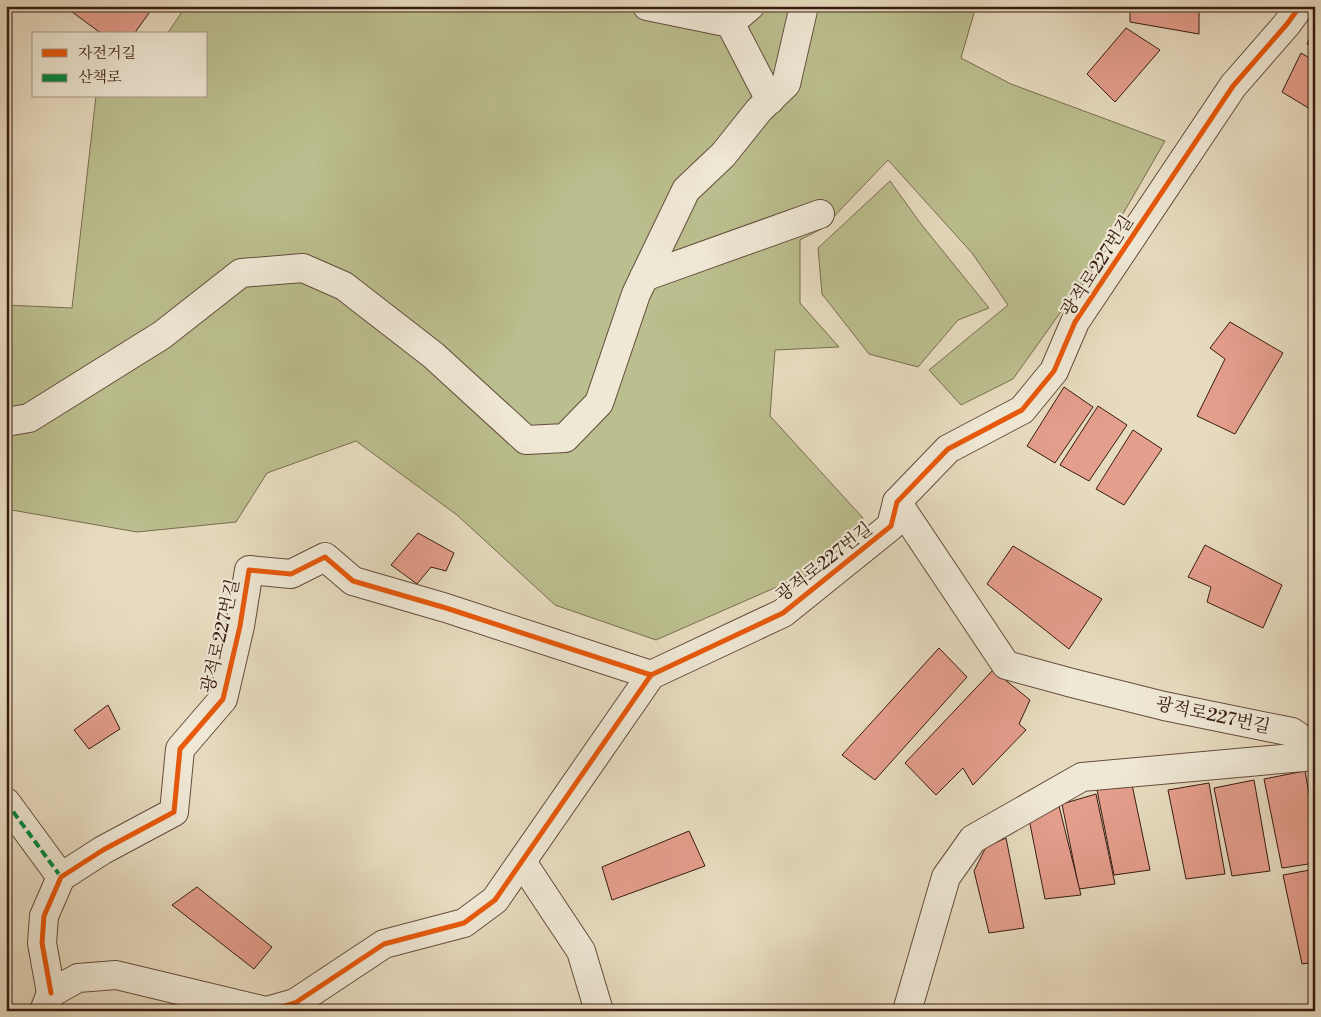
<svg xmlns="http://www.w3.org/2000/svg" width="1321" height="1017" font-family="'Libre Bodoni','Noto Serif KR',serif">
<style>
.green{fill:#bbbe8e;stroke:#7a6d50}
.building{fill:#e49e8c;stroke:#381c11}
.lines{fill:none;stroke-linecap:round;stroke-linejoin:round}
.minor-casing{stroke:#644c3c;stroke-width:30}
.minor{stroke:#efe8d5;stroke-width:28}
.quiet{stroke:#00873e;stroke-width:4;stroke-dasharray:8 4;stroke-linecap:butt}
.cycleway-casing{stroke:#efe8d5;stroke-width:8}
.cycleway{stroke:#e8590c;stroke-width:5}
.labels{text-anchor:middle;stroke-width:4.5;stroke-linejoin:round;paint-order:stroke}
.street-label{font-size:18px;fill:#381c11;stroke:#efe8d5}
</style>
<rect width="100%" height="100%" fill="#e7dbbf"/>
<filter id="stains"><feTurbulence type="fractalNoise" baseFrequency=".004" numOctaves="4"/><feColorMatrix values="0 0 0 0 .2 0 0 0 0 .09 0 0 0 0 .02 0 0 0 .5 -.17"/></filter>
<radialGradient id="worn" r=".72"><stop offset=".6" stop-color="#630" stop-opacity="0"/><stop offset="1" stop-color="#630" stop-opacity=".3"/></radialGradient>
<g class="green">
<polygon points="186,6 976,6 961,58 1011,84 1165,141 1090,271 1013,379 961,405 929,370 1008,305 972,253 888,160 823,228 800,240 800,303 839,347 775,350 770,416 863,518 804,575 656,640 555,605 457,515 356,441 267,473 236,522 137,532 6,509 6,305 72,308 96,96 206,96 206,34 167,34"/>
<polygon points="890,181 921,224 989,308 958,320 918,367 869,354 822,294 818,248"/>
</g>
<g class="building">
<polygon points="64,6 154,6 134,34 102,34"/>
<polygon points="1130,6 1199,6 1199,34 1130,22"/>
<polygon points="1315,27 1315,49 1307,44"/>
<polygon points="1126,28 1160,50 1115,102 1087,74"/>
<polygon points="1301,53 1315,61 1315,112 1282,92"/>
<polygon points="1230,322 1283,353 1235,434 1197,416 1225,359 1210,348"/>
<polygon points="1064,387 1093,407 1055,463 1027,446"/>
<polygon points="1098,406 1127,425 1089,481 1060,465"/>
<polygon points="1133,430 1162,449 1124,505 1096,489"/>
<polygon points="418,533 454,553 446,571 431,567 417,584 391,565"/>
<polygon points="1205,545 1282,585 1263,628 1207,602 1211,587 1188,577"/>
<polygon points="1013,546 1102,599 1069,649 987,584"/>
<polygon points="939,648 967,677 875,780 842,755"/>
<polygon points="993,670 1030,700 1019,724 1026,730 973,785 963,768 936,795 905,763"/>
<polygon points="108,705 120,729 89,749 74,730"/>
<polygon points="1305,771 1315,829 1315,863 1282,868 1264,779"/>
<polygon points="1131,780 1150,870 1114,875 1097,790"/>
<polygon points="1254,780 1270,871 1232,876 1214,788"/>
<polygon points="1209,783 1225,874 1186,879 1168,790"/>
<polygon points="1096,794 1115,884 1079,889 1062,804"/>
<polygon points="1059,806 1081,895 1045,899 1028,814"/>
<polygon points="689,831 705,866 612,900 602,867"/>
<polygon points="1006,838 1024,928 989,933 974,871 986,847"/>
<polygon points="1315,869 1315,962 1302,964 1283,875"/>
<polygon points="197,887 272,947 254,969 172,905"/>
<polygon points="175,998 215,1011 169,1011"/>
</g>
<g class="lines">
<defs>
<g id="minor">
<polyline points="647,6 730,23 750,6"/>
<polyline points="730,23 770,100"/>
<polyline points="644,277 820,214"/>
<polyline points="6,422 29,418 162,335 241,273 303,268 344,286 433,355 526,440 565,438 599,403 636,294 686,190 723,155 759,110 786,84 804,6"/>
<polyline points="897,502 1006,665 1072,683 1164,706 1292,732 1315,748"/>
<polyline points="6,802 61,877"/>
<polyline points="522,862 581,951 599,1011"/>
<polyline points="51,993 42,943 44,916 61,877 103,850 174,812 180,749 223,699 240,626 249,570 291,574 325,557 353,581 446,608 651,675"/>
<polyline points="44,1011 51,993 78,978 116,975 266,1011"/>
<polyline points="267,1011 295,1003 384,944 464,923 495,900 651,675 783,613 891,526 897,502 948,449 1022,410 1054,371 1075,322 1233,86 1287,24 1300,6"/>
<polyline points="907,1011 946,877 973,839 1082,777 1315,756"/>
</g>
</defs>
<use href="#minor" class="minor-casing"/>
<use href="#minor" class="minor"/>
<polyline class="quiet" points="6,802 61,877"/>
<defs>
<g id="cycleway">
<polyline points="51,993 42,943 44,916 61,877 103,850 174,812 180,749 223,699 240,626 249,570 291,574 325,557 353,581 446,608 651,675"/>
<polyline points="267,1011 295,1003 384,944 464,923 495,900 651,675 783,613 891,526 897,502 948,449 1022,410 1054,371 1075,322 1233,86 1287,24 1300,6"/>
</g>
</defs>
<use href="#cycleway" class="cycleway-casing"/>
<use href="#cycleway" class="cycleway"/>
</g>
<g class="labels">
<g class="street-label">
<text transform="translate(1097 266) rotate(-57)" y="6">광적로227번길</text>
<text transform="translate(824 562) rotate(-38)" y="6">광적로227번길</text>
<text transform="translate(220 636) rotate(-77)" y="6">광적로227번길</text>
<text transform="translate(1213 715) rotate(12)" y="6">광적로227번길</text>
</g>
</g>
<rect width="1321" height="1017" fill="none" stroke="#e7dbbf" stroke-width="25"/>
<rect x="8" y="8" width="1306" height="1002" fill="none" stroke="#381c11" stroke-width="2.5"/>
<rect x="12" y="12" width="1296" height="992" fill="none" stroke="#381c11"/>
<rect x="32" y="32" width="175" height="65" fill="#efe8d5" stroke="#a69687"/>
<rect x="42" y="49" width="25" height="8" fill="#e8590c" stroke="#a69687"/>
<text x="78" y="58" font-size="15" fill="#381c11">자전거길</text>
<rect x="42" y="74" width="25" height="8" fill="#00873e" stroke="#a69687"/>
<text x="78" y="82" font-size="15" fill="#381c11">산책로</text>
<rect width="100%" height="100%" filter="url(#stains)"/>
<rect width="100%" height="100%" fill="url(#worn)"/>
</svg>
